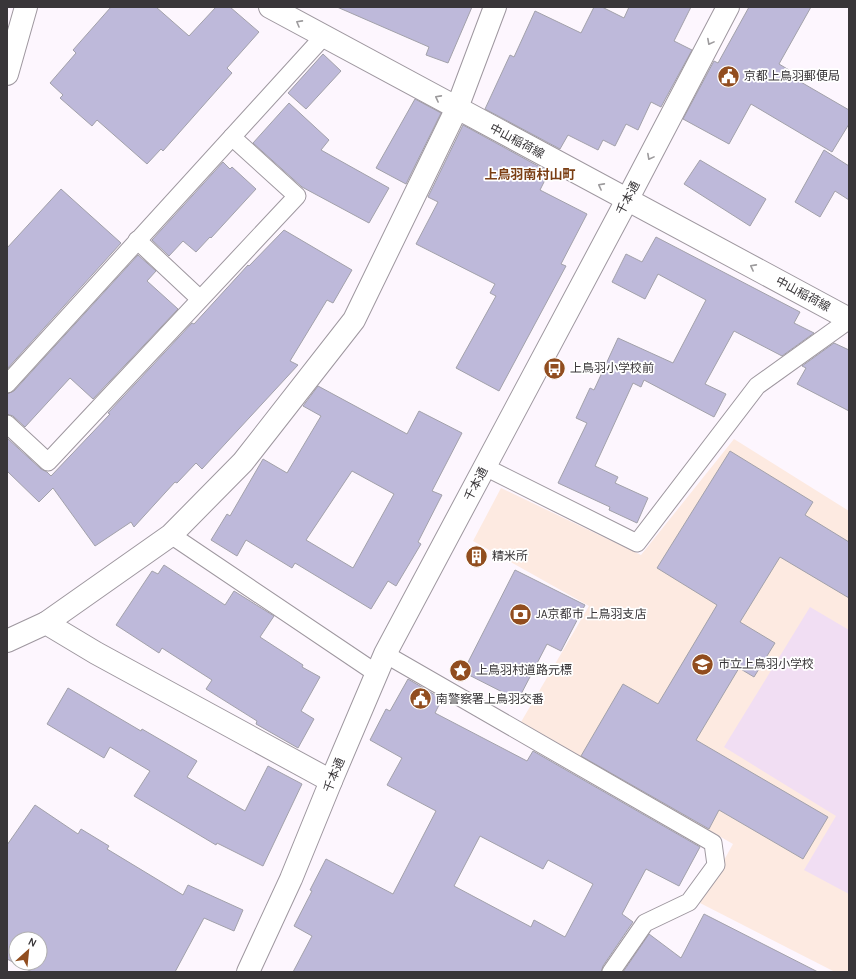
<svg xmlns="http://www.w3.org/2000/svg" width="856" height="979" font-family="Karla,'Noto Sans JP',sans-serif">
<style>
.education{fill:#fdeae1}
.green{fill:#f1def3}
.building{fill:#beb9da;stroke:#a2a1aa;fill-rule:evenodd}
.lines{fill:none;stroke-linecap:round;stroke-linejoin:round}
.service-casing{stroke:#9e979f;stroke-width:19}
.minor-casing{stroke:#9e979f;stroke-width:24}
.secondary-casing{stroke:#9e979f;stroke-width:24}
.service{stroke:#fff;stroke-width:17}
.minor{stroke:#fff;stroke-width:22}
.secondary{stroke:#fff;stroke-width:22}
.oneway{stroke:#9c9a9c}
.labels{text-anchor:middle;stroke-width:3.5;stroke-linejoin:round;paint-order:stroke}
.poi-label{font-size:12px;fill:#393639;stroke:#fff;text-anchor:start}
.street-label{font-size:12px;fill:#393639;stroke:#fff}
.neighbourhood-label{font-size:13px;font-weight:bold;fill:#7b3e13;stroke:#fff}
</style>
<rect width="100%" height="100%" fill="#fdf6fe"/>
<polygon class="education" points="734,439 849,511 849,972 835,972 700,903 733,844 521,722 589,606 473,541 501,488 641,555"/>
<polygon class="green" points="810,607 849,630 849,894 804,870 836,816 724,747"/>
<g class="building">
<polygon points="111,7 156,7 189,36 216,7 230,7 259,32 227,68 232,73 163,151 161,149 147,164 97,120 92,126 60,98 63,95 50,83 76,53 73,50"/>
<polygon points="337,7 472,7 448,63 426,55 429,47"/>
<polygon points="594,7 602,7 624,18 629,7 691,7 674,41 692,50 661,107 651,102 638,130 626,124 615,146 603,140 598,150 568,135 560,149 485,109 510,55 514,57 535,11 581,33"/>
<polygon points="749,7 811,7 779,64 789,70 787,74 849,110 849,124 832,152 751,104 729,144 683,119 714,61 718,63"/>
<polygon points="323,54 341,71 306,109 288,93"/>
<polygon points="415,99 441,113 406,184 376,168"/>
<polygon points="289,103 329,140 321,150 389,188 369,223 302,187 253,143"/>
<polygon points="463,125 549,172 540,190 587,214 561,264 566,266 499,391 456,368 496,296 490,293 495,284 416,244 438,202 428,197"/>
<polygon points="824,150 849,166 849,200 835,191 820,217 795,202"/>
<polygon points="700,160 766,199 750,226 684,184"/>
<polygon points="223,162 230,169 232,167 256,189 211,238 210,237 196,252 183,241 169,256 152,240"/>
<polygon points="61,189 121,243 7,369 7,248"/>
<polygon points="284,230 352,270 333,303 327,300 290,361 298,365 202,469 196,463 177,483 175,482 134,527 131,522 95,546 53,488 39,502 7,471 7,438 41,469 47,472 51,476 110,414 108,413 192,323 194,324 248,265 249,266"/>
<polygon points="656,237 800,312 794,323 814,333 782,356 734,331 705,384 726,394 714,417 644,380 641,387 633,383 595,466 618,477 615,483 648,498 637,523 609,510 610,507 558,483 587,423 576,418 590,388 594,390 618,338 673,363 706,300 658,274 645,299 612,282 626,254 642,262"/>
<polygon points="138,255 156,271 147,281 178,309 93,399 70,378 25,427 13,416 7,414 7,394 14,391"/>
<polygon points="834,343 849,350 849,411 797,384 806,368 802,366"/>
<path d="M 318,386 L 407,434 L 419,411 L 462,433 L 432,491 L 442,495 L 418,542 L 421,544 L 396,586 L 388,581 L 371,609 L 295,563 L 292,568 L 246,540 L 237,556 L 211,540 L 227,514 L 230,516 L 263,459 L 287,473 L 321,416 L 303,406 ZM 352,471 L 394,494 L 353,568 L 306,540 Z"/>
<polygon points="730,451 813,502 805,515 849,542 849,598 780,557 740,622 775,643 754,677 739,668 696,740 828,817 803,859 719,810 709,829 581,756 623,684 658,704 717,605 657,568"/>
<polygon points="164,565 225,605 234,591 274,616 260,637 303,665 302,667 320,677 301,711 314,719 298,748 256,724 257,721 206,689 212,680 162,648 159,653 116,625 152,571 158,574"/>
<polygon points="515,570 585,605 561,651 547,644 518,700 463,672"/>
<path d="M 408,679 L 442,699 L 435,713 L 527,761 L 533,751 L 700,847 L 679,886 L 646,869 L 622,914 L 633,922 L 603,966 L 601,972 L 293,972 L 312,936 L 294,926 L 312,891 L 310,890 L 326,859 L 393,894 L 436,811 L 387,785 L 402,758 L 370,740 L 386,709 L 390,711 ZM 480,836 L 543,869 L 548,860 L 593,884 L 565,937 L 534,920 L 531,927 L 454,886 Z"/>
<polygon points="68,688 141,731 142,729 197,761 187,777 245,811 268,766 302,784 263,866 217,843 216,845 134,796 150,771 110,747 104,758 47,724"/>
<path d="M 35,805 L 78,834 L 81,829 L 109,846 L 107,849 L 183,895 L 188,885 L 243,910 L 234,931 L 204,918 L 175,972 L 32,972 L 7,959 L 7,845 ZM 16,939 L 40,939 L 40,963 L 16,963 Z"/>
<polygon points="704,914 818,972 623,972 649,934 681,958"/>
</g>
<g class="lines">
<defs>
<g id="service">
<polyline points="137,240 200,299"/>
<polyline points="7,384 324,36"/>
<polyline points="7,424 48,462 297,196 232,137"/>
<polyline points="485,467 637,543 757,386 849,320"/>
<polyline points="171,535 376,673"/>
<polyline points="385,654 713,843 716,865 689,902 645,923 611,972"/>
</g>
<g id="minor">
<polyline points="7,74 26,7"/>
<polyline points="46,623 171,535 243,462 354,320 457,108 495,7"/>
<polyline points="7,641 46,623 96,653 331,781"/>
<polyline points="248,972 291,879 331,781 385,654 627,200 728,7"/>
</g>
<polyline id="secondary" points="270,7 849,319"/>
</defs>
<use href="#service" class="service-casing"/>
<use href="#minor" class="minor-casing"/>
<use href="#secondary" class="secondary-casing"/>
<use href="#service" class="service"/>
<use href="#minor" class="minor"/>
<use href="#secondary" class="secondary"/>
</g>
<defs><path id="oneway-chevron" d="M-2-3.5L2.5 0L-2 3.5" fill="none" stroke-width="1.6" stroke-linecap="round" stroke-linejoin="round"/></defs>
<g class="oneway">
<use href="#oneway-chevron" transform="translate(299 23) rotate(-151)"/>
<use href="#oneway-chevron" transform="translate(710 42) rotate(118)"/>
<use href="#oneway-chevron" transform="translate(438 98) rotate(-152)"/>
<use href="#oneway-chevron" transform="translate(650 157) rotate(118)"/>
<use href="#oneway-chevron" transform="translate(601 186) rotate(-152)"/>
<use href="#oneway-chevron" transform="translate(753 267) rotate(-152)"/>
</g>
<defs>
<symbol id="civic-disc" viewBox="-11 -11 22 22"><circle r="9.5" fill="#914d1f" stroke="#fff"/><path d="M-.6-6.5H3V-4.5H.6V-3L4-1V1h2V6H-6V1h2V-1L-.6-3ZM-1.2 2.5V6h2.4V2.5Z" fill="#fff"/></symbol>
<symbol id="bus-disc" viewBox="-11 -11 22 22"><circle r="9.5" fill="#914d1f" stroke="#fff"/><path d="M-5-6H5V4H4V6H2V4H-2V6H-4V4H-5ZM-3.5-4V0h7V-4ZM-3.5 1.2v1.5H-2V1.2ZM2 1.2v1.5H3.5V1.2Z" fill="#fff"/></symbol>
<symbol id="building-disc" viewBox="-11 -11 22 22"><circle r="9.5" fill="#914d1f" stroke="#fff"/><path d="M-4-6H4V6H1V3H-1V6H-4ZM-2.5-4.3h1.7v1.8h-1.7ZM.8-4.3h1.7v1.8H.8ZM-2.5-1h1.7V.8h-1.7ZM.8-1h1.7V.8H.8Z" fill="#fff"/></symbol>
<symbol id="bank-disc" viewBox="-11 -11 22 22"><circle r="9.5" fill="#914d1f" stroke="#fff"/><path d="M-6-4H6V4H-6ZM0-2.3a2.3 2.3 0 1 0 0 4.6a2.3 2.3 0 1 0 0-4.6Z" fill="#fff"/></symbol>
<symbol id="school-disc" viewBox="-11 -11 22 22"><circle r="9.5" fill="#914d1f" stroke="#fff"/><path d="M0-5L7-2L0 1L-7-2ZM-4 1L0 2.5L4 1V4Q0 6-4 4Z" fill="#fff"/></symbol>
<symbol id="sight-disc" viewBox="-11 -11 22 22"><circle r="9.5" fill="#914d1f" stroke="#fff"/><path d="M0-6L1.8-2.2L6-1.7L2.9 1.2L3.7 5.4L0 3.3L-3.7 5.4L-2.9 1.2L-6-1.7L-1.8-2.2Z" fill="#fff"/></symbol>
</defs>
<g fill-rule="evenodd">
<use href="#civic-disc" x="716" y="64" width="25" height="25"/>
<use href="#bus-disc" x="542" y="356" width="25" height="25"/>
<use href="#building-disc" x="464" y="544" width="25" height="25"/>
<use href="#bank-disc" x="508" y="602" width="25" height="25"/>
<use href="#school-disc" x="690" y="652" width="25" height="25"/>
<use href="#sight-disc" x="448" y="658" width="25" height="25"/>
<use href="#civic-disc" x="408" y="686" width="25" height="25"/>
</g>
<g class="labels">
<g class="poi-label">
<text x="744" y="80">京都上鳥羽郵便局</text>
<text x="570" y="372">上鳥羽小学校前</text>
<text x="492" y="560">精米所</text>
<text x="536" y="618">JA京都市 上鳥羽支店</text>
<text x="718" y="668">市立上鳥羽小学校</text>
<text x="476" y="674">上鳥羽村道路元標</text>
<text x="436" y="703">南警察署上鳥羽交番</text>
</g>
<g class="street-label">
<text transform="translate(517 141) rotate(28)" y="4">中山稲荷線</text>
<text transform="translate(628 198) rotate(-62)" y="4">千本通</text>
<text transform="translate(803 294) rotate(28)" y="4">中山稲荷線</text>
<text transform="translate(476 484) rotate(-62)" y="4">千本通</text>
<text transform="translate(334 775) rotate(-67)" y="4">千本通</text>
</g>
<g class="neighbourhood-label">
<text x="530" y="179">上鳥羽南村山町</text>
</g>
</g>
<rect width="856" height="979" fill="none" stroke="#393639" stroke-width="16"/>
<g transform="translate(28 951) rotate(27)"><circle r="19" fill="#ffffff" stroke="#b0afb0"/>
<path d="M0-3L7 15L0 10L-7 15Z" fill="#914d1f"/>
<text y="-6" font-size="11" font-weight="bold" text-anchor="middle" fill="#393639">N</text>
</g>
</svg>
